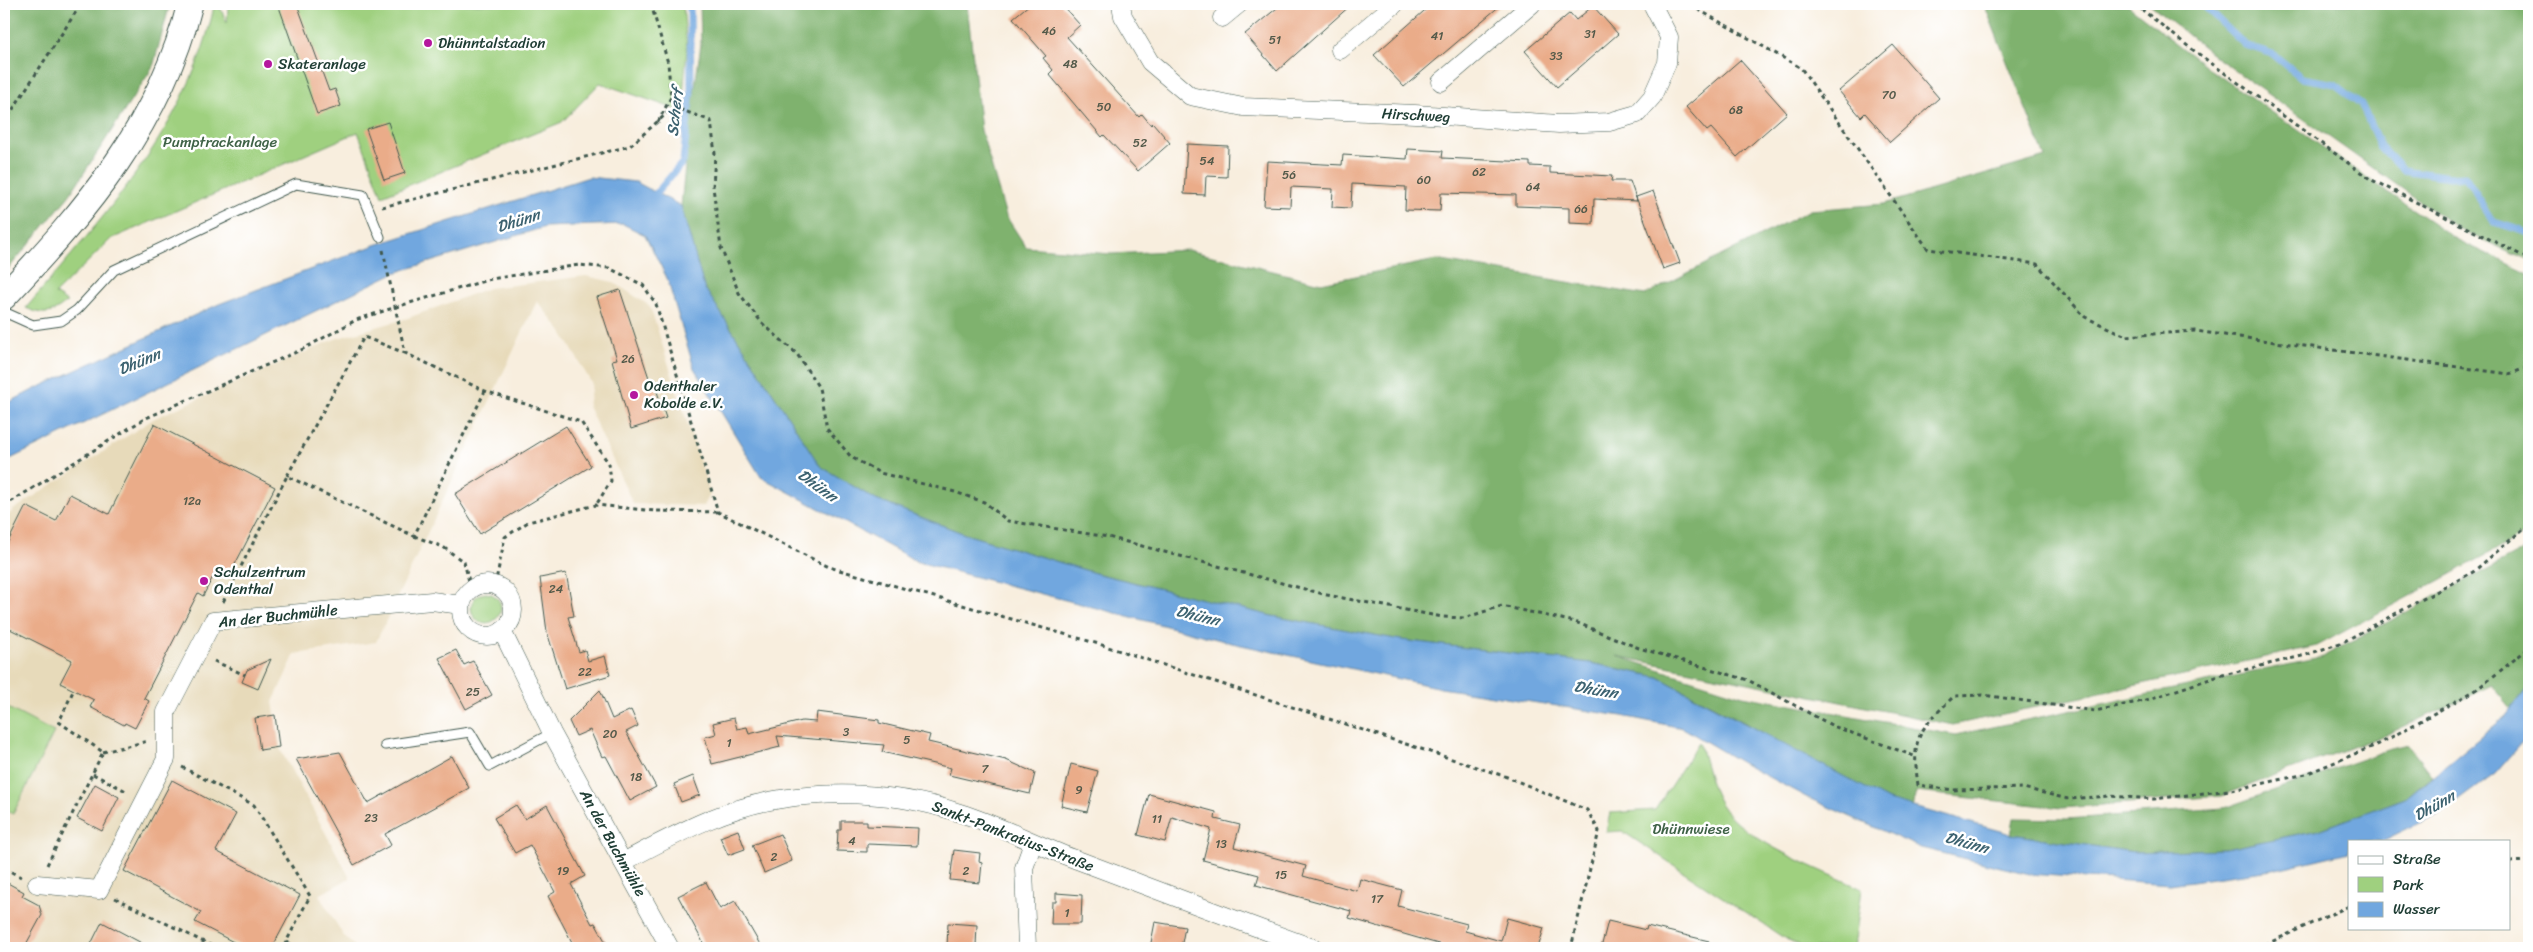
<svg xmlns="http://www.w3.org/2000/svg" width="2533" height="952" font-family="Sriracha,sans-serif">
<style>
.built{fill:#e7daba}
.green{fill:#9fd07f;stroke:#5f865a}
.forest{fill:#7fb26e;stroke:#4f7851}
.water{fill:#71a7df;stroke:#48728a}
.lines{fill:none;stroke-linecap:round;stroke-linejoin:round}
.stream{stroke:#71a7df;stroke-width:7}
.building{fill:#eaac89}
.lane-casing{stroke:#40584e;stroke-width:11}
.street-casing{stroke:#40584e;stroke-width:19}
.secondary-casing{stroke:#40584e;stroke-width:27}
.path{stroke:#40584e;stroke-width:3;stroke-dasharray:4 4;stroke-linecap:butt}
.lane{stroke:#fff;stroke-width:9}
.street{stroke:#fff;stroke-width:18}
.secondary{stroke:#fff;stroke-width:25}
.poi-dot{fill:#b5179e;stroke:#fff;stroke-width:2}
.labels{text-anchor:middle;stroke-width:5;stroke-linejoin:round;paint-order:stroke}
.number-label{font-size:12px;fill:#525949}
.poi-label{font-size:15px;fill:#1f3d34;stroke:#fff;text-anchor:start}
.street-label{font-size:15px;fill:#1f3d34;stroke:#fff}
.park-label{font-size:15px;fill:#3f6247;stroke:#fff}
.water-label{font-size:16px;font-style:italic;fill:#3c6270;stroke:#fff}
</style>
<rect width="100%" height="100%" fill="#fff"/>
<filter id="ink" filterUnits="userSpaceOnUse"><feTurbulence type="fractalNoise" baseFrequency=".02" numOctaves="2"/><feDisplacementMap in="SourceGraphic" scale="10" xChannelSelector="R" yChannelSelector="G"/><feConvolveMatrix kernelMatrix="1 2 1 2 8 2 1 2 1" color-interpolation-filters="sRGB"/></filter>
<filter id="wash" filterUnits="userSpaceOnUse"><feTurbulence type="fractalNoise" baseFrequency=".0096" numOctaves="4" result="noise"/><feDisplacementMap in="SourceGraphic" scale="20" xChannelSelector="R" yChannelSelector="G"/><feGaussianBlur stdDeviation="1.12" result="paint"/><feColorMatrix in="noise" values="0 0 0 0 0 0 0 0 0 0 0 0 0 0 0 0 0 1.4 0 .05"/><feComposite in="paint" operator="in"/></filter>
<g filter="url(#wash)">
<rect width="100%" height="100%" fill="#f8eede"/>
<polygon class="built" points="586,276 613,282 650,306 710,494 704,506 633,504 588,406 592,384 562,332 537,301 376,642 295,654 273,702 281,751 350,878 319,895 345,938 357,948 4,948 4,520 13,510 155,418 335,339 408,318 489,288"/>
<g class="green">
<path d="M 228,4 L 683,4 L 687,49 L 682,108 L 681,111 L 600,83 L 562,122 L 382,196 L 358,132 L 111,239 L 55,294 L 67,302 C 52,315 44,316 26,308 C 102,218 190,125 214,6 L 216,5 L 220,7 L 227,23 Z"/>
<circle cx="486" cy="608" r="15"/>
<polygon points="4,706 54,732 13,814 4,810"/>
<path d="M 1699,742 C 1705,761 1710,786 1720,803 C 1744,842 1820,869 1862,889 L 1854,948 L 1812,948 L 1790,942 L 1622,831 L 1606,832 L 1610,813 L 1655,810 Z"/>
</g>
<g class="forest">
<polygon points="4,4 170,4 153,67 69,196 4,274"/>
<polygon points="700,4 967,4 981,130 1006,216 1026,247 1111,254 1188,250 1321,283 1436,260 1645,295 1810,210 1884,204 2045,157 1984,4 2126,4 2208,68 2456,239 2529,274 2529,532 2317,646 1953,725 1617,656 1743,696 1955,735 2320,658 2529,547 2529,685 2512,709 2492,685 2390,733 2221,796 2062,808 1916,792 1912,808 1888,800 1794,752 1740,720 1658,677 1590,663 1401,640 1272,616 1095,573 965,534 876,500 820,466 704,287 681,206 689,127 701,44"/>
<polygon points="2150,4 2529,4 2529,260 2462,231 2216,57"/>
<polygon points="2408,745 2432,776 2408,797 2319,830 2225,849 2134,852 2011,834 2014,818 2067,819 2224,808 2391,749"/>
</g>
<polygon class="water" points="589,177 636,182 681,206 704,287 820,466 876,500 965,534 1095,573 1272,616 1401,640 1590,663 1658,677 1888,800 2011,834 2134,852 2225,849 2319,830 2408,797 2506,716 2529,686 2529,735 2495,774 2446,810 2382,841 2349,841 2349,852 2272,870 2170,884 2030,874 1921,848 1806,797 1742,763 1683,728 1622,716 1441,688 1232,643 918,562 761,477 694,368 667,278 645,235 623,224 545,227 394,273 4,462 4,405 33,390 219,304 375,245"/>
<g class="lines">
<g class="stream">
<polyline points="2202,4 2245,45 2273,54 2302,78 2335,84 2361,104 2380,146 2403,170 2450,177 2465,176 2494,222 2529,233"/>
<polyline points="653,197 683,162 691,90 690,4"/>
</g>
</g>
<g id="blocks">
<g class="building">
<polygon points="278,4 297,4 329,91 335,89 341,106 317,114"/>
<polygon points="1030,4 1061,4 1080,25 1067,37 1139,117 1142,114 1151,125 1153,123 1170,143 1138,171 1104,135 1102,137 1049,74 1053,70 1043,58 1046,56 1013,18"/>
<polygon points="1282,4 1352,4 1277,71 1245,34"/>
<polygon points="1432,4 1502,4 1404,87 1374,55"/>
<polygon points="1593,6 1618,34 1557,87 1525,51 1570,13 1576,20"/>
<polygon points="1893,45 1939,98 1890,142 1865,113 1861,117 1839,91"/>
<polygon points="1740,60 1787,113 1737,157 1711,128 1707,131 1686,107"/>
<polygon points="388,122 405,173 384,180 366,129"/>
<polygon points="1187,144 1228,146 1227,177 1206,176 1205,195 1184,194"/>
<polygon points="1408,149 1443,151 1442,158 1530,162 1530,166 1550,167 1550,173 1612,176 1611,181 1630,181 1637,201 1594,199 1593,224 1569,223 1569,208 1516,206 1516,195 1441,193 1440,211 1405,210 1406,187 1352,184 1351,208 1332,207 1333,189 1291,187 1290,207 1264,206 1267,161 1342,165 1343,155 1407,159"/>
<polygon points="1653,191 1680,263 1663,269 1636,197"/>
<polygon points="620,290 650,381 653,380 666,418 631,429 612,360 617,359 597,297"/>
<polygon points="154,424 275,487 229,576 217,569 203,596 198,593 144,698 149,701 135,728 125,723 124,725 90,707 94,700 60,683 72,660 4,626 4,550 26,506 56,521 70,494 109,514"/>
<polygon points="566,426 591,466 480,534 455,494"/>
<polygon points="566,573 574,616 568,617 579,652 585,650 588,661 605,656 610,675 565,689 547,632 540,578"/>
<polygon points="456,650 464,665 473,661 492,695 466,709 439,658"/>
<polygon points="271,659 258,689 242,682 247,670"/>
<polygon points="600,690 612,719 631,710 638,726 626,732 656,787 630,801 606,756 602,757 590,730 576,736 569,721"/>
<polygon points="817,712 879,720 879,723 930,735 928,742 1006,760 1035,773 1030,794 949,775 951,768 882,752 884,745 777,736 780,747 712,764 705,737 716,734 713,723 734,718 737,729 747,727 749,734 802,721 816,722"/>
<polygon points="275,715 279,747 260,750 255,718"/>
<polygon points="340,752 368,803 452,756 469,788 385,834 391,845 354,865 296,759"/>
<polygon points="1071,764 1098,771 1087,812 1061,806"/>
<polygon points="693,776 700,795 681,802 674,784"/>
<polygon points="172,780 236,814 216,851 300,895 272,948 245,948 195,922 201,912 124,871"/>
<polygon points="95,784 119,797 102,831 77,818"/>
<polygon points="1149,794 1216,812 1215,819 1240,825 1234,847 1306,866 1303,876 1357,891 1360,879 1402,890 1398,906 1467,924 1465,931 1501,941 1507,918 1544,928 1538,948 1452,948 1349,918 1351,911 1256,885 1259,875 1203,860 1211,829 1172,817 1165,842 1138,835"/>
<polygon points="516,805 525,819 547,805 585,876 571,884 592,924 595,923 609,948 575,948 548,896 555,892 530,845 515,853 494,818"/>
<polygon points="841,821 867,821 867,826 918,828 917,846 867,844 867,852 837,851 838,830 841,830"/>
<polygon points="738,830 745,849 728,855 720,837"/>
<polygon points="780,834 792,861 764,873 752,845"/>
<polygon points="954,850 980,853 979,862 982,863 980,883 950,880"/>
<polygon points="4,881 24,892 22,896 39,905 42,915 24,948 4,948"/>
<polygon points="706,882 720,909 735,901 762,948 706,948 678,896"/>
<polygon points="1056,893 1082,895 1081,924 1051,924 1052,902 1056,902"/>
<polygon points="1608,921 1646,930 1647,926 1709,941 1708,948 1601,948"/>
<polygon points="102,922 151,948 89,948"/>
<polygon points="1155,922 1185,927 1181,948 1150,948"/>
<polygon points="948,923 977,925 976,946 973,946 973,948 947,948"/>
</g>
</g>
</g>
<g filter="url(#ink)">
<use href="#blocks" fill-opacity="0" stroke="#40584e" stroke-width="1"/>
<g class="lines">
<defs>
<g id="lane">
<polyline points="4,312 33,325 61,321 77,310 114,270 296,184 363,195 380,237"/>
<polyline points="385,745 470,732 490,766 552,733"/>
</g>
<g id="street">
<polyline points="1121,4 1123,16 1150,62 1190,96 1243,107 1415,114 1559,124 1609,122 1637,114 1652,97 1667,63 1669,37 1652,4"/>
<polyline points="1222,18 1239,4"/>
<polyline points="1340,50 1395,4"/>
<polyline points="1441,82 1532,4"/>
<circle cx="487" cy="610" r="26"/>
<polyline points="502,631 552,733 670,948"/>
<path d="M 623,862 C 673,836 724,807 781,799 C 841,790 902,794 960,813 C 998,825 1035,844 1072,858 C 1152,888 1232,919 1313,948"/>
<polyline points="37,884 99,890 166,759 166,712 213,621 432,601 461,605"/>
<polyline points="1027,948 1024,868 1033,843"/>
</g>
<path id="secondary" d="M 4,297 C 87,209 160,124 190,4"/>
</defs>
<use href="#lane" class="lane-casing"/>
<use href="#street" class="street-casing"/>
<use href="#secondary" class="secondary-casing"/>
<g class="path">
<polyline points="651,4 668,63 671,97 658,122"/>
<polyline points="1683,4 1692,6 1801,68 1928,249 2037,264 2085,317 2126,336 2195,331 2509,374 2529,367"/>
<polyline points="2135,4 2189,47 2370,179 2529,259"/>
<polyline points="4,123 81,4"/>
<polyline points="382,207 630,146 674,107 711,121 715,154 713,187 721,248 739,293 762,323 797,354 819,388 827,428 851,457 880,473 955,492 984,502 1008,521 1108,537 1327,595 1443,617 1464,618 1502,606 1575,622 1639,648 1748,680 1833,726 1914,756"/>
<polyline points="383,250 405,353 485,391 581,422 609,464 611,481 596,505"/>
<polyline points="287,476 364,337 405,353"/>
<polyline points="4,506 144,419 303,349 356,320 396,307 491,279 579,265 609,268 643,285 656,304 718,512 829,567 1099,644 1507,777 1587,810 1599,831 1571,948"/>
<path d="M 2529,524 L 2473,572 L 2343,642 L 2306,655 L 2219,676 L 2143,701 L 2095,711 L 1983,695 L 1954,696 C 1919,731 1911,735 1918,785 L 1953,790 L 2023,788 L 2068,799 L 2110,796 L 2154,799 L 2238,789 L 2306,774 L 2379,744 L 2476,690 L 2529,648"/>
<polyline points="414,536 443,547 464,562 471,589"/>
<polyline points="495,585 505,537 528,522 596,505 655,511 718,512"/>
<polyline points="223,602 287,476 414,536 485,391"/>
<polyline points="214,661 245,675"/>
<polyline points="103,752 148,741"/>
<polyline points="182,767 254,805 310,896 283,948"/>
<polyline points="93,774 128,792"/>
<polyline points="2509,862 2529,861"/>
<polyline points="47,865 103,752 59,722 74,689"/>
<polyline points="4,868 21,877"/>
<polyline points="115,898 216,948"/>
<polyline points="287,942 298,948"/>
<polyline points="2258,948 2349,906"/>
</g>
<use href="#lane" class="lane"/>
<use href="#street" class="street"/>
<use href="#secondary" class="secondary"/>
</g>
</g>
<g class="poi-dot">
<circle cx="428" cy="43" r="5"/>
<circle cx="268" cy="64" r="5"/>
<circle cx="634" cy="395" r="5"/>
<circle cx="204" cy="581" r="5"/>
</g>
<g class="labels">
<g class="number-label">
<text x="1049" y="35">46</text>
<text x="1590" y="38">31</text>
<text x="1437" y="40">41</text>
<text x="1275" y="44">51</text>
<text x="1556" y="60">33</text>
<text x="1070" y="68">48</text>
<text x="1889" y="99">70</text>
<text x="1104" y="111">50</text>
<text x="1736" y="114">68</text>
<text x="1140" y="147">52</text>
<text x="1207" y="165">54</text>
<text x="1479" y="176">62</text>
<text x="1289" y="179">56</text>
<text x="1424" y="184">60</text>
<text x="1533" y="191">64</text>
<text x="1581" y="213">66</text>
<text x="628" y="363">26</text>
<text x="192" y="505">12a</text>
<text x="556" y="593">24</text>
<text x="585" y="676">22</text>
<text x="473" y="696">25</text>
<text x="846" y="736">3</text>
<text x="610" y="738">20</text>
<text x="907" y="744">5</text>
<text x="729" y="747">1</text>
<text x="985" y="773">7</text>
<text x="636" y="781">18</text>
<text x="1079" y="794">9</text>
<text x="371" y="822">23</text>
<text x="1157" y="823">11</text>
<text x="852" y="845">4</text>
<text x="1221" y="848">13</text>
<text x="774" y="861">2</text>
<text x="563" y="875">19</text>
<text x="966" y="875">2</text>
<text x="1281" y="879">15</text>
<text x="1377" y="903">17</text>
<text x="1067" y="917">1</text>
</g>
<g class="poi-label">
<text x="438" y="48">Dhünntalstadion</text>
<text x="278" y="69">Skateranlage</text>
<text x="644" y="391">Odenthaler<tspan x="644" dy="17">Kobolde e.V.</tspan></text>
<text x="214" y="577">Schulzentrum<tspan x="214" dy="17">Odenthal</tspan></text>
</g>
<g class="street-label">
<text transform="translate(1416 115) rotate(3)" y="5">Hirschweg</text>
<text transform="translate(278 616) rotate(-6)" y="5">An der Buchmühle</text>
<text transform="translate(1013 836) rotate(21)" y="5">Sankt-Pankratius-Straße</text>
<text transform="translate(613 843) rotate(61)" y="5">An der Buchmühle</text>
</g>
<g class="park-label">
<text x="220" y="147">Pumptrackanlage</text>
<text x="1691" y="834">Dhünnwiese</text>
</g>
<g class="water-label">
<text transform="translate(674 112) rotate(-84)" y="6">Scherf</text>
<text transform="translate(518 220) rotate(-17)" y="6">Dhünn</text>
<text transform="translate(139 361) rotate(-22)" y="6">Dhünn</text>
<text transform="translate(818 485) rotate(36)" y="6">Dhünn</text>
<text transform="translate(1198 615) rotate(14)" y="6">Dhünn</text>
<text transform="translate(1596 689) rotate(10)" y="6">Dhünn</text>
<text transform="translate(2434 805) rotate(-29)" y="6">Dhünn</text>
<text transform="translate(1967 842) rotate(16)" y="6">Dhünn</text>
</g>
</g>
<rect width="2533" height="952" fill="none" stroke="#fff" stroke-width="20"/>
<rect x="2348" y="840" width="162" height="90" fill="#ffffff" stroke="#a5b1ae"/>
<rect x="2358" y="856" width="25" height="8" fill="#ffffff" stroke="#a5b1ae"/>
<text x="2393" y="864" font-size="15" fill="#1f3d34">Straße</text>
<rect x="2358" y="877" width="25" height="15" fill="#9fd07f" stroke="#a5b1ae"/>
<text x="2393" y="890" font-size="15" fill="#1f3d34">Park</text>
<rect x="2358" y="902" width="25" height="15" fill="#71a7df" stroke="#a5b1ae"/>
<text x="2393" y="914" font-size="15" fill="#1f3d34">Wasser</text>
</svg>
